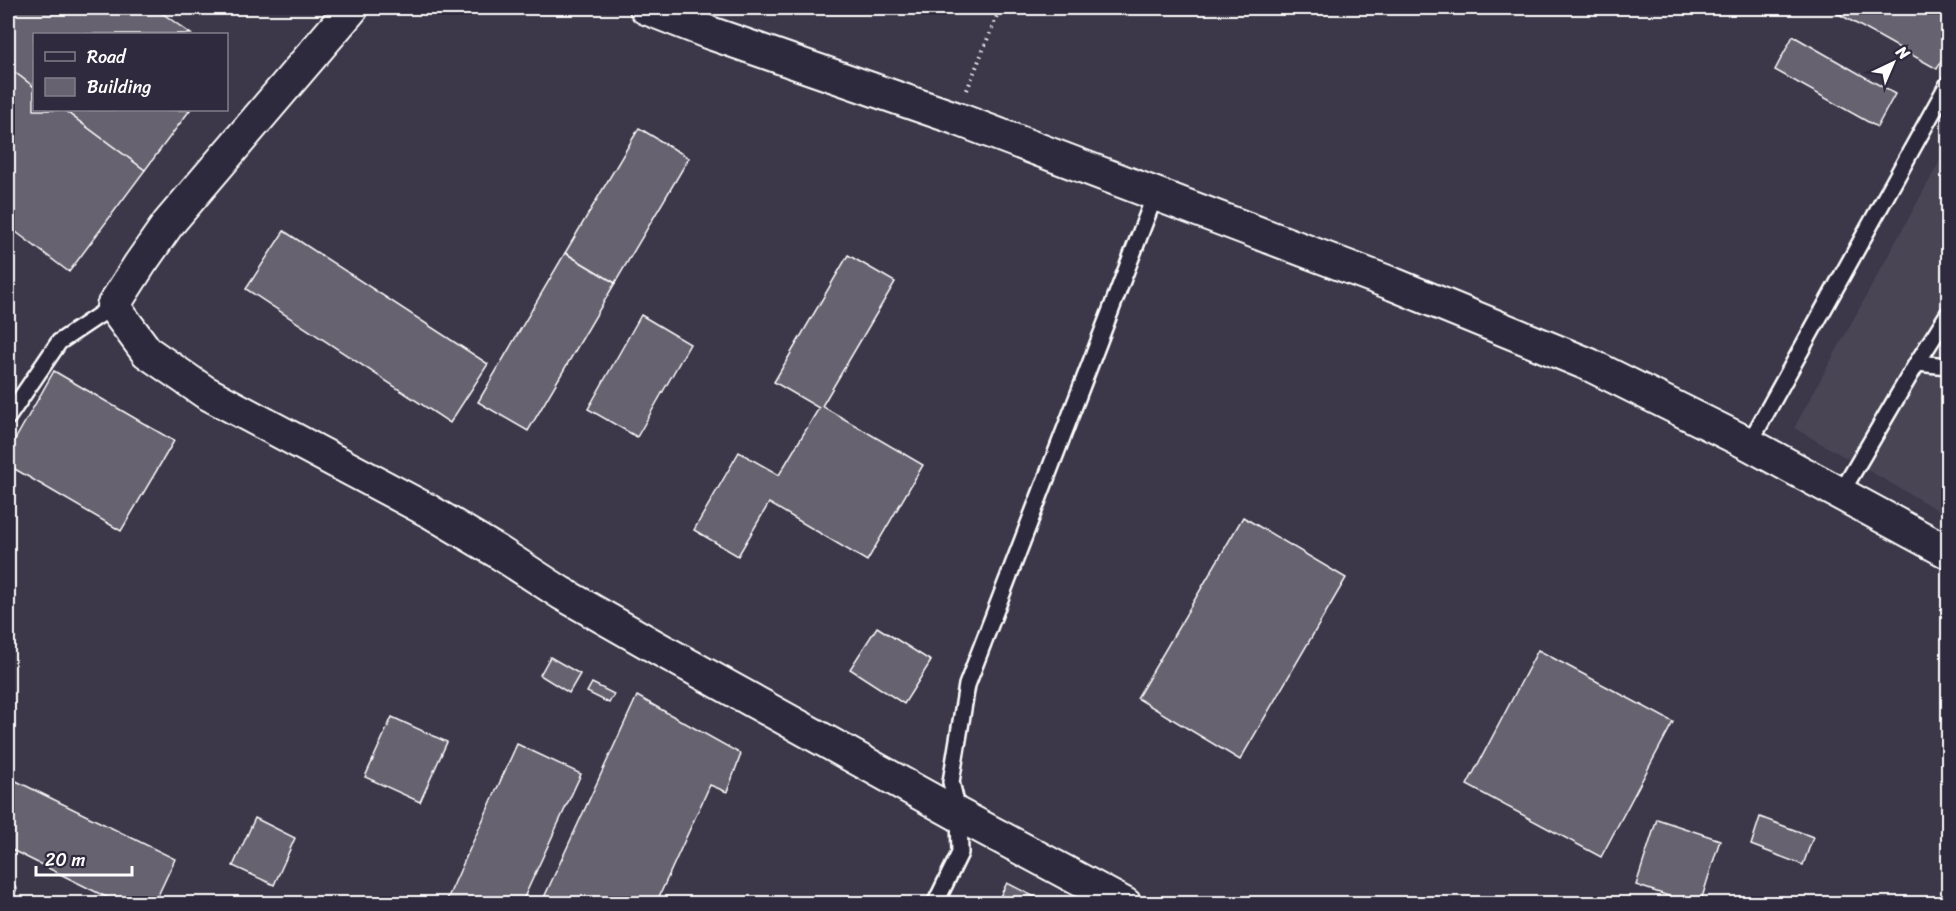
<svg xmlns="http://www.w3.org/2000/svg" width="1956" height="911" font-family="Sriracha,sans-serif">
<style>
.built{fill:#494455}
.building{fill:#666270;stroke:#fff;stroke-width:1.5}
.lines{fill:none;stroke-linecap:round;stroke-linejoin:round}
.lane-casing{stroke:#fff;stroke-width:20}
.street-casing{stroke:#fff;stroke-width:36}
.path{stroke:#fff;stroke-width:4;stroke-dasharray:1.5 4.5;stroke-linecap:butt}
.lane{stroke:#2f2a3d;stroke-width:15}
.street{stroke:#2f2a3d;stroke-width:32}
</style>
<rect width="100%" height="100%" fill="#3c3749"/>
<filter id="ink" filterUnits="userSpaceOnUse"><feTurbulence type="fractalNoise" baseFrequency=".0167" numOctaves="2"/><feDisplacementMap in="SourceGraphic" scale="12" xChannelSelector="R" yChannelSelector="G"/><feConvolveMatrix kernelMatrix="1 2 1 2 8 2 1 2 1" color-interpolation-filters="sRGB"/></filter>
<g filter="url(#ink)">
<polygon class="built" points="1948,146 1948,516 1794,428"/>
<g class="building">
<polygon points="8,8 155,8 191,34 34,34 34,87 8,67"/>
<polygon points="1828,8 1938,8 1948,13 1948,49 1937,69"/>
<polygon points="1793,36 1895,94 1877,127 1775,70"/>
<polygon points="8,67 34,87 34,110 64,110 145,170 69,272 8,226"/>
<polygon points="64,110 190,110 145,170"/>
<polygon points="639,128 689,158 615,283 565,253"/>
<polygon points="284,231 488,364 450,423 246,289"/>
<polygon points="565,253 615,283 528,431 478,402"/>
<polygon points="848,255 895,282 822,406 923,465 867,561 769,503 738,556 694,530 739,452 779,475 819,408 774,382"/>
<polygon points="641,315 690,344 637,437 588,409"/>
<polygon points="54,371 174,441 121,531 8,465 8,452"/>
<polygon points="1243,517 1346,578 1240,760 1137,698"/>
<polygon points="877,627 931,661 904,704 850,669"/>
<polygon points="1538,650 1673,722 1601,857 1467,785"/>
<polygon points="550,657 580,674 569,693 540,675"/>
<polygon points="592,683 614,694 609,703 587,692"/>
<polygon points="637,696 741,754 727,792 710,785 658,899 667,904 541,904"/>
<polygon points="392,717 447,742 420,802 365,777"/>
<polygon points="517,744 581,774 521,904 445,904"/>
<polygon points="8,777 175,859 154,904 120,904 8,848"/>
<polygon points="1760,817 1813,837 1803,865 1751,845"/>
<polygon points="255,818 295,838 274,885 233,866"/>
<polygon points="1657,819 1720,840 1700,904 1692,904 1636,885"/>
<polygon points="8,883 17,888 10,904 8,904"/>
<polygon points="1007,883 1039,899 1037,904 996,904"/>
</g>
<g class="lines">
<defs>
<g id="lane">
<polyline points="1917,363 1948,366"/>
<polyline points="8,417 59,342 113,306"/>
<polyline points="1749,444 1948,84"/>
<polyline points="1841,493 1917,363 1948,314"/>
<polyline points="935,904 960,853 959,815 951,782 967,685 1155,195"/>
</g>
<g id="street">
<polyline points="352,8 168,224 140,264 113,306 147,352 205,392 429,511 498,552 561,593 661,650 959,815 1125,904"/>
<polyline points="646,8 710,33 955,118 1393,284 1590,365 1749,444 1948,552"/>
</g>
</defs>
<use href="#lane" class="lane-casing"/>
<use href="#street" class="street-casing"/>
<polyline class="path" points="967,90 1000,8"/>
<use href="#lane" class="lane"/>
<use href="#street" class="street"/>
</g>
</g>
<rect width="1956" height="911" fill="none" stroke="#2f2a3d" stroke-width="30"/>
<rect x="15" y="15" width="1926" height="881" fill="none" stroke="#fff" stroke-width="2" filter="url(#ink)"/>
<rect x="33" y="33" width="195" height="78" fill="#2f2a3d" stroke="#827f8b" stroke-width="1.5"/>
<rect x="45" y="52" width="30" height="9" fill="#2f2a3d" stroke="#827f8b" stroke-width="1.5"/>
<text x="87" y="63" font-size="18" fill="#ffffff">Road</text>
<rect x="45" y="78" width="30" height="18" fill="#666270" stroke="#827f8b" stroke-width="1.5"/>
<text x="87" y="93" font-size="18" fill="#ffffff">Building</text>
<g transform="translate(1893 63) rotate(44)" stroke="#2f2a3d" stroke-width="4.5" paint-order="stroke">
<path d="M0-4.5L10 22L0 15L-10 22Z" fill="#ffffff"/>
<text y="-9" font-size="16" font-weight="bold" text-anchor="middle" fill="#ffffff">N</text>
</g>
<path d="M36 866v9h96v-9" fill="none" stroke="#ffffff" stroke-width="3"/>
<text x="45" y="866" font-size="18" fill="#ffffff" stroke="#2f2a3d" stroke-width="4.5" paint-order="stroke">20 m</text>
</svg>
